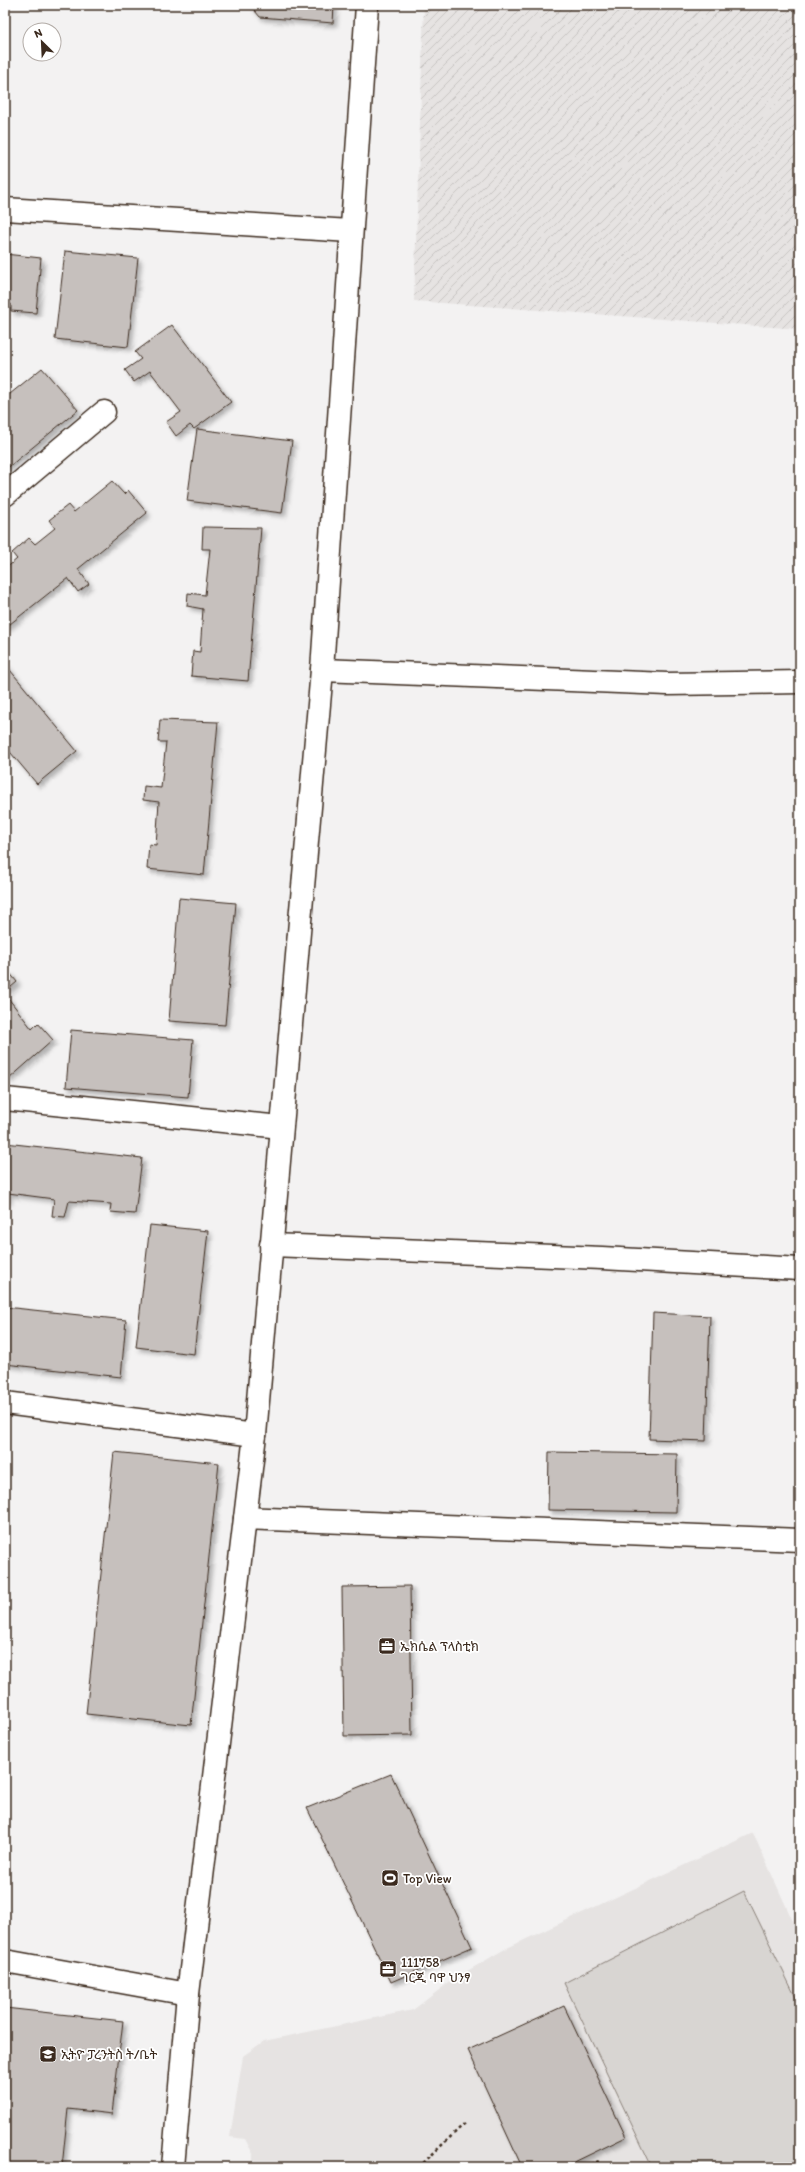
<svg xmlns="http://www.w3.org/2000/svg" width="805" height="2172" font-family="Itim,'Noto Sans Ethiopic',sans-serif">
<style>
.built{fill:#e6e3e2}
.industrial{fill:url(#industrial-furrows)}
.grass{fill:#d8d5d2;stroke:#8a8078}
.building{fill:#c6c0bd;stroke:#3b2a1e;filter:url(#shadow)}
.lines{fill:none;stroke-linecap:round;stroke-linejoin:round}
.minor-casing{stroke:#3b2a1e;stroke-width:25}
.path{stroke:#3b2a1e;stroke-width:2.5;stroke-dasharray:3 3;stroke-linecap:butt}
.minor{stroke:#fff;stroke-width:22}
.labels{text-anchor:middle;stroke-width:3.5;stroke-linejoin:round;paint-order:stroke}
.poi-label{font-size:13px;fill:#3b2a1e;stroke:#fff;text-anchor:start}
</style>
<defs>
<pattern id="industrial-furrows" width="10" height="10" patternUnits="userSpaceOnUse"><rect width="10" height="10" fill="#e6e3e2"/><path d="M-1 1l2-2M0 10L10 0M9 11l2-2" fill="none" stroke="#c6c3c1"/></pattern>
<filter id="shadow"><feDropShadow dx="3.5" dy="3.5" stdDeviation="2" flood-color="#0004"/></filter>
</defs>
<rect width="100%" height="100%" fill="#f3f2f2"/>
<filter id="ink" filterUnits="userSpaceOnUse"><feTurbulence type="fractalNoise" baseFrequency=".025" numOctaves="2"/><feDisplacementMap in="SourceGraphic" scale="8" xChannelSelector="R" yChannelSelector="G"/><feConvolveMatrix kernelMatrix="1 2 1 2 8 2 1 2 1" color-interpolation-filters="sRGB"/></filter>
<g filter="url(#ink)">
<polygon class="built" points="753,1833 800,1937 800,2167 253,2167 253,2154 245,2139 230,2137 243,2056 264,2041 413,2010 452,1980 505,1949"/>
<polygon class="industrial" points="424,5 800,5 800,329 414,301"/>
<polygon class="grass" points="744,1891 800,2006 800,2167 652,2167 564,1983"/>
<g class="building">
<polygon points="250,5 334,5 333,23 260,17"/>
<polygon points="65,251 138,258 128,347 55,339"/>
<polygon points="5,254 41,258 36,313 11,311 11,304 5,304"/>
<polygon points="172,325 231,402 194,429 190,425 176,436 166,422 181,412 150,371 134,382 125,370 141,359 135,352"/>
<polygon points="42,368 78,410 5,470 5,398"/>
<polygon points="197,429 292,441 282,513 187,501"/>
<polygon points="112,481 124,494 128,490 147,513 78,569 89,584 78,592 68,578 5,628 5,569 17,559 12,553 29,538 35,544 55,528 49,520 68,505 74,512"/>
<polygon points="203,527 261,528 248,681 191,676 193,651 200,652 203,609 187,606 188,593 205,595 210,549 202,549"/>
<polygon points="5,664 77,751 37,784 5,746"/>
<polygon points="160,720 218,722 204,875 147,869 149,844 156,845 159,802 143,800 144,786 161,788 166,742 158,742"/>
<polygon points="179,898 236,903 225,1025 169,1021"/>
<polygon points="9,972 17,982 5,992 5,974"/>
<polygon points="5,994 32,1029 38,1023 53,1040 9,1079 5,1074"/>
<polygon points="71,1030 193,1040 188,1097 66,1087"/>
<polygon points="5,1143 142,1158 135,1214 110,1212 111,1204 69,1201 65,1217 52,1216 54,1199 8,1193 8,1201 5,1201"/>
<polygon points="150,1225 208,1231 194,1354 136,1347"/>
<polygon points="5,1307 126,1320 121,1377 5,1364"/>
<polygon points="653,1313 710,1316 706,1441 649,1439"/>
<polygon points="114,1452 219,1463 191,1725 86,1714"/>
<polygon points="549,1452 677,1454 676,1512 548,1510"/>
<polygon points="410,1586 412,1735 344,1736 342,1587"/>
<polygon points="391,1774 472,1947 391,1982 307,1808"/>
<polygon points="564,2006 626,2137 564,2167 522,2167 468,2050"/>
<polygon points="5,2008 123,2021 112,2114 68,2109 62,2167 5,2167"/>
</g>
<g class="lines">
<defs>
<g id="minor">
<polyline points="5,209 350,231"/>
<polyline points="5,495 104,412"/>
<polyline points="322,670 667,684 800,682"/>
<polyline points="5,1099 281,1127"/>
<polyline points="271,1245 602,1258 800,1269"/>
<polyline points="5,1403 255,1435"/>
<polyline points="245,1518 800,1540"/>
<polyline points="5,1961 188,1994"/>
<polyline points="173,2167 188,1994 255,1435 322,670 367,5"/>
</g>
</defs>
<use href="#minor" class="minor-casing"/>
<g class="path">
<polyline points="419,2167 464,2124"/>
<polyline points="585,2167 599,2161"/>
</g>
<use href="#minor" class="minor"/>
</g>
</g>
<defs>
<symbol id="office-square" viewBox="-11 -11 22 22"><rect x="-9" y="-9" width="18" height="18" rx="4" fill="#3b2a1e" stroke="#fff"/><path d="M-6-3h4V-5.5h4V-3h4V5H-6ZM-1-4.5V-3h2v-1.5ZM-6 0V1H6V0Z" fill="#fff"/></symbol>
<symbol id="stadium-square" viewBox="-11 -11 22 22"><rect x="-9" y="-9" width="18" height="18" rx="4" fill="#3b2a1e" stroke="#fff"/><path d="M0-5a6.5 5 0 1 0 0 10a6.5 5 0 1 0 0-10ZM-3.5-1.8h7v3.6h-7Z" fill="#fff"/></symbol>
<symbol id="school-square" viewBox="-11 -11 22 22"><rect x="-9" y="-9" width="18" height="18" rx="4" fill="#3b2a1e" stroke="#fff"/><path d="M0-5L7-2L0 1L-7-2ZM-4 1L0 2.5L4 1V4Q0 6-4 4Z" fill="#fff"/></symbol>
</defs>
<g fill-rule="evenodd">
<use href="#office-square" x="377" y="1636" width="20" height="20"/>
<use href="#stadium-square" x="380" y="1868" width="20" height="20"/>
<use href="#office-square" x="378" y="1959" width="20" height="20"/>
<use href="#school-square" x="38" y="2044" width="20" height="20"/>
</g>
<g class="labels">
<g class="poi-label">
<text x="400" y="1651">ኤክሴል ፕላስቲክ</text>
<text x="403" y="1883">Top View</text>
<text x="401" y="1967">111758<tspan x="401" dy="15">ገርጂ ባዋ ህንፃ</tspan></text>
<text x="61" y="2059">ኢትዮ ፓረንትስ ት/ቤት</text>
</g>
</g>
<rect width="805" height="2172" fill="none" stroke="#fff" stroke-width="20"/>
<rect x="10" y="10" width="785" height="2152" fill="none" stroke="#3b2a1e" stroke-width="1.5" filter="url(#ink)"/>
<g transform="translate(42 42) rotate(336)"><circle r="19" fill="#ffffff" stroke="#b1aaa5"/>
<path d="M0-3L7 15L0 10L-7 15Z" fill="#3b2a1e"/>
<text y="-6" font-size="11" font-weight="bold" text-anchor="middle" fill="#3b2a1e">N</text>
</g>
</svg>
